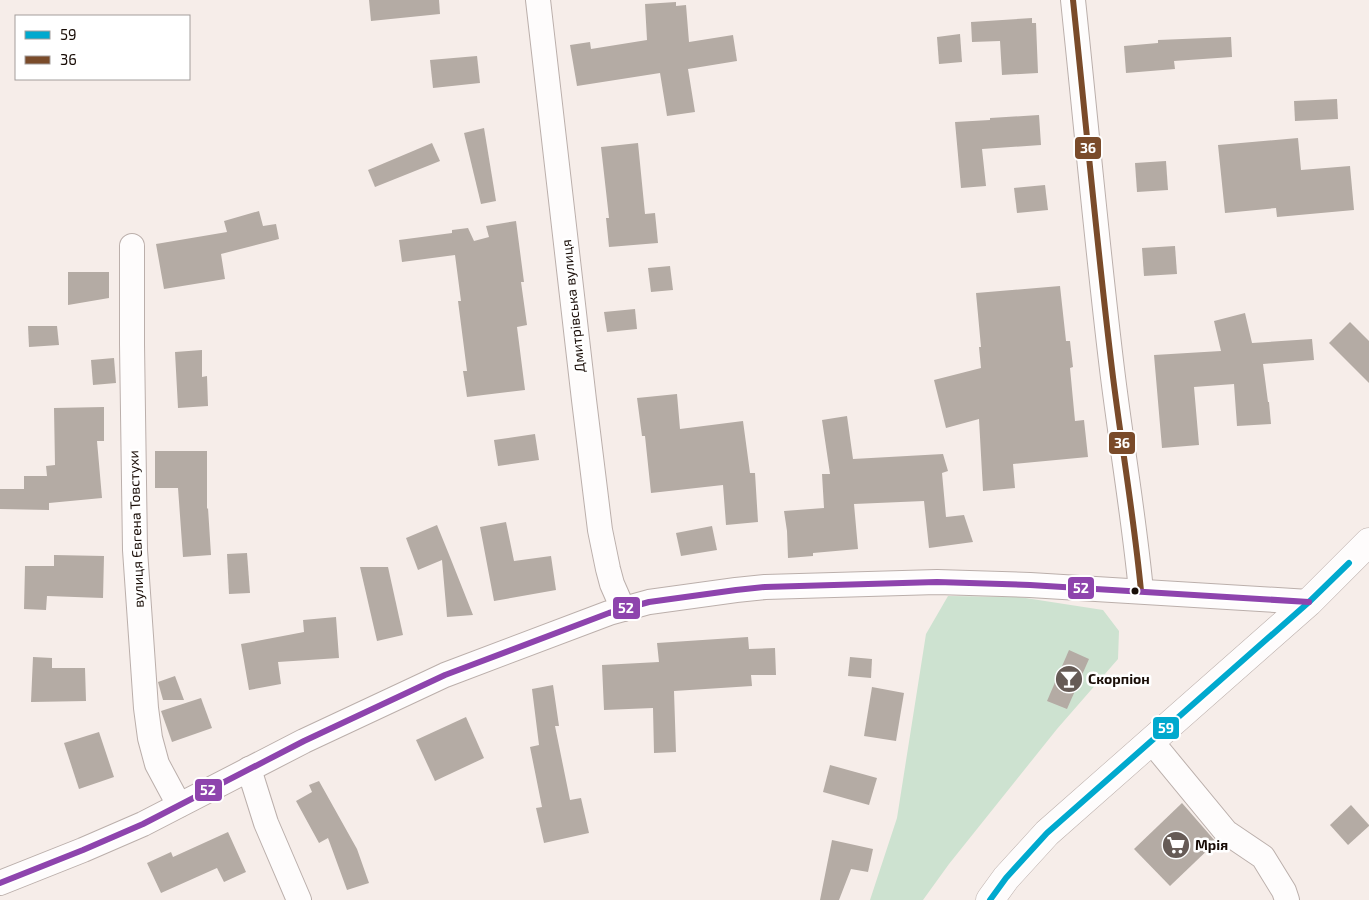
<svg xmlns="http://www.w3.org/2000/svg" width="1369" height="900" font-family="'Exo 2',sans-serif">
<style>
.green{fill:#cde2d0}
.building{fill:#b4aba4}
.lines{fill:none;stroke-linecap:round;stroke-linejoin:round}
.street-casing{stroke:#bbafab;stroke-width:26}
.secondary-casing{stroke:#bbafab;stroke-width:29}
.street{stroke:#fefcfc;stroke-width:24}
.secondary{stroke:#fefcfc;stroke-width:28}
.bus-1-casing{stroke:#fff;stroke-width:10}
.bus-2-casing{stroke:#fff;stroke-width:10}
.bus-3-casing{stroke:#fff;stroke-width:10}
.bus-1{stroke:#00a9ce;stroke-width:6}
.bus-2{stroke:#7a4b2a;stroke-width:6}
.bus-3{stroke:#8e44ad;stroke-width:6}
.bus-dot{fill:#190d07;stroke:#fff;stroke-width:2}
.labels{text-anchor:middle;stroke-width:5;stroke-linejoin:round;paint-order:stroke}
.street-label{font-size:14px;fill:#190d07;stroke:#fff}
.poi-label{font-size:14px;font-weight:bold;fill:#190d07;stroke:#fff;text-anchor:start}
.line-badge{stroke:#fff;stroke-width:2}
.badge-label{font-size:14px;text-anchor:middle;font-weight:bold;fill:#fff}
</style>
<rect width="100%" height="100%" fill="#f6ede9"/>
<polygon class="green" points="948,596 1019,597 1103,610 1119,631 1118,659 1057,729 949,864 923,900 870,900 897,818 926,634"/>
<g class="building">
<polygon points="369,0 439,0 440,14 371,21"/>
<polygon points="676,2 676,6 686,5 689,42 733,35 737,61 688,69 695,112 667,116 660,73 577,86 570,45 590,42 591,49 647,40 645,4"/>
<polygon points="1032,18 1032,23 1036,23 1038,73 1002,75 1000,41 972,42 971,22"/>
<polygon points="960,34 962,62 939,64 937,37"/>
<polygon points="1231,37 1232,57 1174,61 1175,69 1126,73 1124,46 1158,43 1158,40"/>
<polygon points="477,56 480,83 433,88 430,60"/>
<polygon points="1337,99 1338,119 1295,121 1294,101"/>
<polygon points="1039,115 1041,145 982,149 986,186 961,188 955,122 990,120 990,118"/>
<polygon points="484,128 496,201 481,204 464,133"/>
<polygon points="1298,138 1301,170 1350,166 1354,210 1277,217 1276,208 1225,213 1218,145"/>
<polygon points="432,143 440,161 375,187 368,170"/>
<polygon points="638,143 645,214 655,213 658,243 609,247 606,218 609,218 601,147"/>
<polygon points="1166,161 1168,190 1137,192 1135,163"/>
<polygon points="1045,185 1048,210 1017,213 1014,188"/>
<polygon points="259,211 263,226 276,224 279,239 221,254 225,279 164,289 156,244 227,232 224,221"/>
<polygon points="516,221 524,282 521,282 527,325 517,327 525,390 467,397 463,371 467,371 458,301 461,301 455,255 402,262 399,240 452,233 452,230 468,228 474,241 489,237 486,226"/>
<polygon points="1175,246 1177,274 1144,276 1142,248"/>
<polygon points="670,266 673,290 651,292 648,268"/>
<polygon points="68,272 109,272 109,298 68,305"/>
<polygon points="1060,286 1066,341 1070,341 1073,367 1070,368 1075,421 1084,420 1088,457 1013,464 1015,488 983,491 979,419 946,428 934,380 981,368 979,347 981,347 976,293"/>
<polygon points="635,309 637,329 607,332 604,312"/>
<polygon points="1245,313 1252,343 1312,339 1314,360 1263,364 1268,402 1269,402 1271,424 1237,426 1234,384 1194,387 1199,445 1162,448 1154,355 1221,351 1214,321"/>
<polygon points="1350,322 1369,341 1369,383 1329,343"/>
<polygon points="28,326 57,326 59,345 29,347"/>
<polygon points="202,350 202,377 207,376 208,406 178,408 175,352"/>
<polygon points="114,358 116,383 93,385 91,360"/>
<polygon points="677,394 680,429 743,421 750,473 755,473 758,522 726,525 723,485 651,493 645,436 642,436 637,398"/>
<polygon points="104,407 104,441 97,441 102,498 49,503 49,510 0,509 0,489 24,489 24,476 47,476 46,466 55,465 54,408"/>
<polygon points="847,416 853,459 943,454 948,471 942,473 946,517 964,515 973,542 929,548 924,501 854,504 858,549 813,553 813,556 788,558 787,531 784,511 824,508 822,474 830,474 822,420"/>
<polygon points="535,434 539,460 498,466 494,440"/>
<polygon points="155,451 207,451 207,509 208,508 211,555 183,557 178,488 155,488"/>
<polygon points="506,522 514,561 551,556 556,590 494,601 480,527"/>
<polygon points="437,525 450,557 473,615 447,617 442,560 418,570 406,538"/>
<polygon points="712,526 717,550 681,556 676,533"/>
<polygon points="247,553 250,593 229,594 227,554"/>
<polygon points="54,555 104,556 103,598 47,596 46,610 24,609 25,566 54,566"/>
<polygon points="360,567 388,567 403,635 377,641"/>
<polygon points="336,617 339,658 278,662 281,684 249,690 241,644 304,632 303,620"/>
<polygon points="748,637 749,649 775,648 776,675 751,675 752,686 674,691 676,752 654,753 653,708 604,710 602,665 659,662 657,643"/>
<polygon points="1069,650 1089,659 1067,709 1047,701"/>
<polygon points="33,657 52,658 52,668 85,668 86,701 31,702"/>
<polygon points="850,657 872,659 871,678 848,676"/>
<polygon points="175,676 184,700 163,700 158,682"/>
<polygon points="553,685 559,726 555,726 570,800 581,798 589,833 544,843 536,808 542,807 530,747 539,745 532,689"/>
<polygon points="872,687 904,693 896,741 864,736"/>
<polygon points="201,698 212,728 172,742 161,711"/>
<polygon points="466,717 484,758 435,781 416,740"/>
<polygon points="99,732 114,777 79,789 64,743"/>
<polygon points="830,765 877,778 869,805 823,792"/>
<polygon points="319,781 357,849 369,883 347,890 328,838 319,843 296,801 312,792 309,785"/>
<polygon points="1182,803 1216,842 1170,886 1134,849"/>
<polygon points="1351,805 1369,825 1369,826 1348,845 1330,825"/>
<polygon points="228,832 246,872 224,882 217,868 161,893 147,863 171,852 173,857"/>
<polygon points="832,840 873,849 868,872 851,869 839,900 820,900"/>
</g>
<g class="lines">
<defs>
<g id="street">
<polyline points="538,0 584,400 600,530 608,569 612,584 623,609"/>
<path d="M 1073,0 C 1086,123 1097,246 1112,369 C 1121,443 1134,517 1141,591"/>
<polyline points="132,246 132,344 135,550 146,708 150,738 157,764 179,805"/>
<polyline points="1151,741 1226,832 1263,857 1284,891 1287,900"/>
<polyline points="249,769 266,823 299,900"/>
<polyline points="0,883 83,850 143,824 304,741 445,675 609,613 649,602 736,590 765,587 937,582 1030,585 1309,602"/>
</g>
<polyline id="secondary" points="990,900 1006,878 1047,833 1309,602 1369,542"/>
</defs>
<use href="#street" class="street-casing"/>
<use href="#secondary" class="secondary-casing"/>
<use href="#street" class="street"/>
<use href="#secondary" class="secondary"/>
<defs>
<polyline id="bus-1" points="990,900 1006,878 1047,833 1309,602 1349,563"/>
<path id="bus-2" d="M 1073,0 C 1086,123 1097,246 1112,369 C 1121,443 1134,517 1141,591"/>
<polyline id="bus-3" points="0,883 83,850 143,824 304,741 445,675 609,613 649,602 736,590 765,587 937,582 1030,585 1309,602"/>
</defs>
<use href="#bus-1" class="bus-1-casing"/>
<use href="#bus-2" class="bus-2-casing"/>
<use href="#bus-3" class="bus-3-casing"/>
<use href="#bus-1" class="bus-1"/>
<use href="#bus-2" class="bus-2"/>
<use href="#bus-3" class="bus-3"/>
</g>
<defs>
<symbol id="bar-disc" viewBox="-11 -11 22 22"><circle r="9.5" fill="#665b56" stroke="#fff"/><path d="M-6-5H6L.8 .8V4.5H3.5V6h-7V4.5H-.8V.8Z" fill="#fff"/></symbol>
<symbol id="supermarket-disc" viewBox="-11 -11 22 22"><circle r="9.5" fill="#665b56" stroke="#fff"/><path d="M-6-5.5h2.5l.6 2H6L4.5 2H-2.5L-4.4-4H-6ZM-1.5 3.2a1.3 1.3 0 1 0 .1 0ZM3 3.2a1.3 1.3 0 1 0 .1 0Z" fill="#fff"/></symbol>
</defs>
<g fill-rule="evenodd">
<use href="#bar-disc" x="1053" y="663" width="32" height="32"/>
<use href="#supermarket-disc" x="1160" y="829" width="32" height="32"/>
</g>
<circle class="bus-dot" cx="1135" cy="591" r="4.5"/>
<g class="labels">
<g class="street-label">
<text transform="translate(573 306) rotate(-96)" y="5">Дмитрівська вулиця</text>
<text transform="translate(136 529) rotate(-92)" y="5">вулиця Євгена Товстухи</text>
</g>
<g class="poi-label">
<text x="1088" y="684">Скорпіон</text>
<text x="1195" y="850">Мрія</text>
</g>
</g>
<g class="line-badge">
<rect x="1074" y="136" width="28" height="24" rx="5" fill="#7a4b2a"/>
<rect x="1108" y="431" width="28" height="24" rx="5" fill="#7a4b2a"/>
<rect x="1067" y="576" width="28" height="24" rx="5" fill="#8e44ad"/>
<rect x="612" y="596" width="29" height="24" rx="5" fill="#8e44ad"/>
<rect x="1152" y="716" width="28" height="24" rx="5" fill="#00a9ce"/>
<rect x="194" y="778" width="29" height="24" rx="5" fill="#8e44ad"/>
</g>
<g class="badge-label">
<text x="1088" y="153">36</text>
<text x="1122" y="448">36</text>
<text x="1081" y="593">52</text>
<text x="626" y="613">52</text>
<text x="1166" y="733">59</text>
<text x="208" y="795">52</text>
</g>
<rect x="15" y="15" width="175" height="65" fill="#ffffff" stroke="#a39e9c"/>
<rect x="25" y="31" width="25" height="8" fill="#00a9ce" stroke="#a39e9c"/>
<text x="60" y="40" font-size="15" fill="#190d07">59</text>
<rect x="25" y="56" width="25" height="8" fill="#7a4b2a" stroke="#a39e9c"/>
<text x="60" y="65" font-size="15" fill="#190d07">36</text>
</svg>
